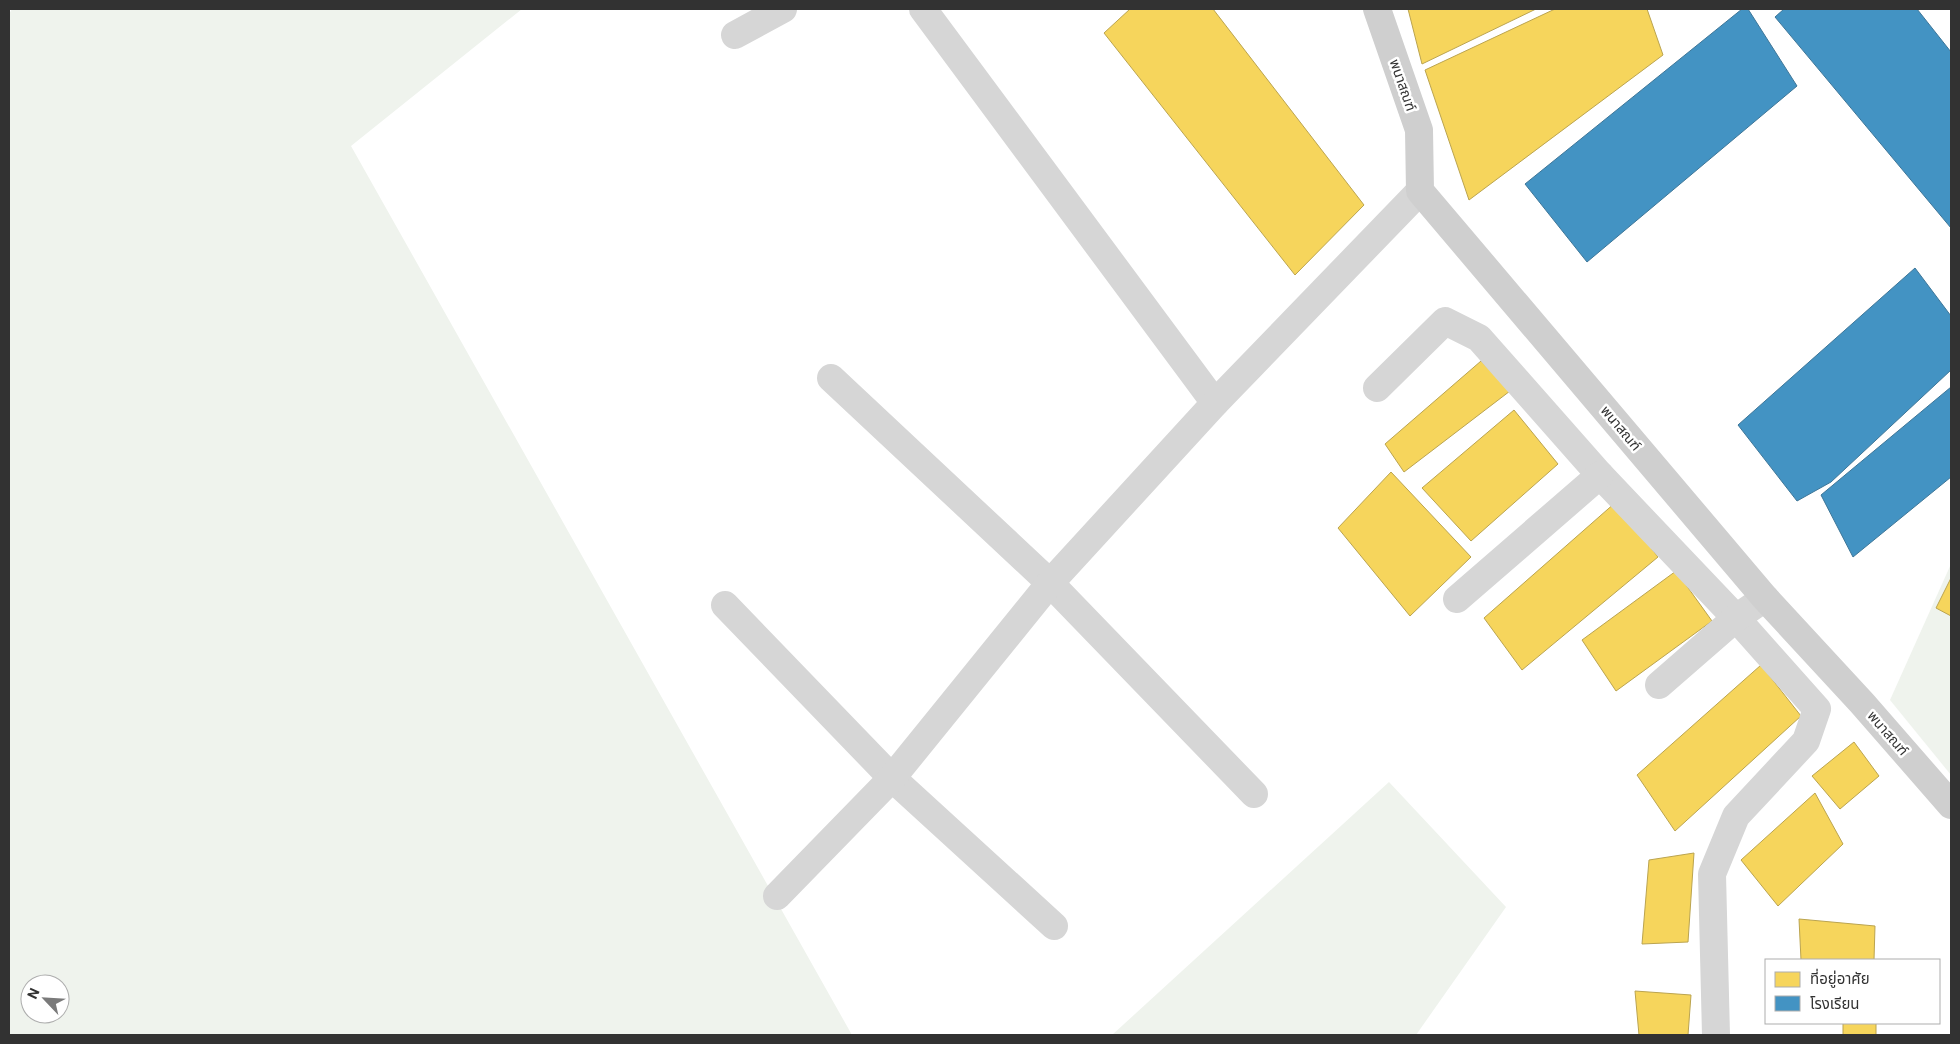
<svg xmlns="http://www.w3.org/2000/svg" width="1960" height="1044" font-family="Roboto,'Noto Sans Thai',sans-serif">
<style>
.green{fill:#eff3ed;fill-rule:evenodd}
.homes{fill:#f6d55c;stroke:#bba44f}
.schools{fill:#4393c3;stroke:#3e7698}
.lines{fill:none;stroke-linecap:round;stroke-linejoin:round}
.street{stroke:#d6d6d6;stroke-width:28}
.secondary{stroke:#cfcfcf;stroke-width:28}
.labels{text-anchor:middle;stroke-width:5;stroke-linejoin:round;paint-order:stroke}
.street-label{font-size:14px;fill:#323232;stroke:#fff}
</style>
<rect width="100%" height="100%" fill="#fff"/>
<g class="green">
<path d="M 12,9 L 522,9 L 351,146 L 852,1035 L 9,1035 L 9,14 ZM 30,984 L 60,984 L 60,1014 L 30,1014 Z"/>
<polygon points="1951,564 1951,775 1890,700"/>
<polygon points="1389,782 1506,907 1416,1035 1112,1035"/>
</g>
<g class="homes">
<polygon points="1130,9 1213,9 1364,205 1295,275 1104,33"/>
<polygon points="1408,9 1536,9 1422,64"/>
<polygon points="1555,9 1647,9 1663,55 1469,200 1425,70"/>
<polygon points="1481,361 1510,391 1404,472 1385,444"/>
<polygon points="1514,410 1558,464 1471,541 1422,488"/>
<polygon points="1391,472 1471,557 1410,616 1338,528"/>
<polygon points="1616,502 1658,557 1522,670 1484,618"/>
<polygon points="1676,571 1712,621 1616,691 1582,640"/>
<polygon points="1951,578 1951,616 1936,608"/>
<polygon points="1761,665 1801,716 1675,831 1637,775"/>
<polygon points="1854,742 1879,776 1840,809 1812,776"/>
<polygon points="1815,793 1843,844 1778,906 1741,860"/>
<polygon points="1694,853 1688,942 1642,944 1649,860"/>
<polygon points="1799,919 1875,926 1874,960 1801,960"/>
<polygon points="1635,991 1691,995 1688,1035 1639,1035"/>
<rect x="1843" y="1023" width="33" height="12"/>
</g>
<g class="schools">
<polygon points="1742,9 1748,9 1797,86 1587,262 1525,184"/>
<polygon points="1784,9 1917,9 1951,52 1951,228 1775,17"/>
<polygon points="1915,268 1951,316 1951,370 1831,482 1797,501 1738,425"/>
<polygon points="1951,387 1951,477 1853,557 1821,495"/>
</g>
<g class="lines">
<g class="street">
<polyline points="923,9 1215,403"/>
<polyline points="735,35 783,9"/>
<polyline points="831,378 1050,583 1254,794"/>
<polyline points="1377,388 1445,321 1479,338 1600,475 1736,618 1817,709 1806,741 1736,816 1712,874 1716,1035"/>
<polyline points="1457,599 1600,475"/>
<polyline points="725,605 892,778 1054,926"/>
<polyline points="1659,685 1736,618 1765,598"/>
<polyline points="777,896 892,778 1050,583 1215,403 1420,191"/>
</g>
<polyline class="secondary" points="1377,9 1419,130 1420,191 1765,598 1862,703 1951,805"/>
</g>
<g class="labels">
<g class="street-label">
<text transform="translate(1403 85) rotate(71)" y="5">พนาสณฑ์</text>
<text transform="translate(1621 428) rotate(50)" y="5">พนาสณฑ์</text>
<text transform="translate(1888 733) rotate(49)" y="5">พนาสณฑ์</text>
</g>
</g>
<rect width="1960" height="1044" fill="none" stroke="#323232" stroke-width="20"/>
<rect x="1765" y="959" width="175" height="65" fill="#ffffff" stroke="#adadad"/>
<rect x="1775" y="972" width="25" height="15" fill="#f6d55c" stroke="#adadad"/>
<text x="1810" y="984" font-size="15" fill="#323232">ที่อยู่อาศัย</text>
<rect x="1775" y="996" width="25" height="15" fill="#4393c3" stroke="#adadad"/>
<text x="1810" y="1009" font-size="15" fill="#323232">โรงเรียน</text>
<g transform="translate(45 999) rotate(295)"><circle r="24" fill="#ffffff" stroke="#adadad"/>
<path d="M0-4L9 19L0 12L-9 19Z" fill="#7a7a7a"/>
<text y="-8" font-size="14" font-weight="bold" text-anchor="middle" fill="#323232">N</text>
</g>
</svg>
